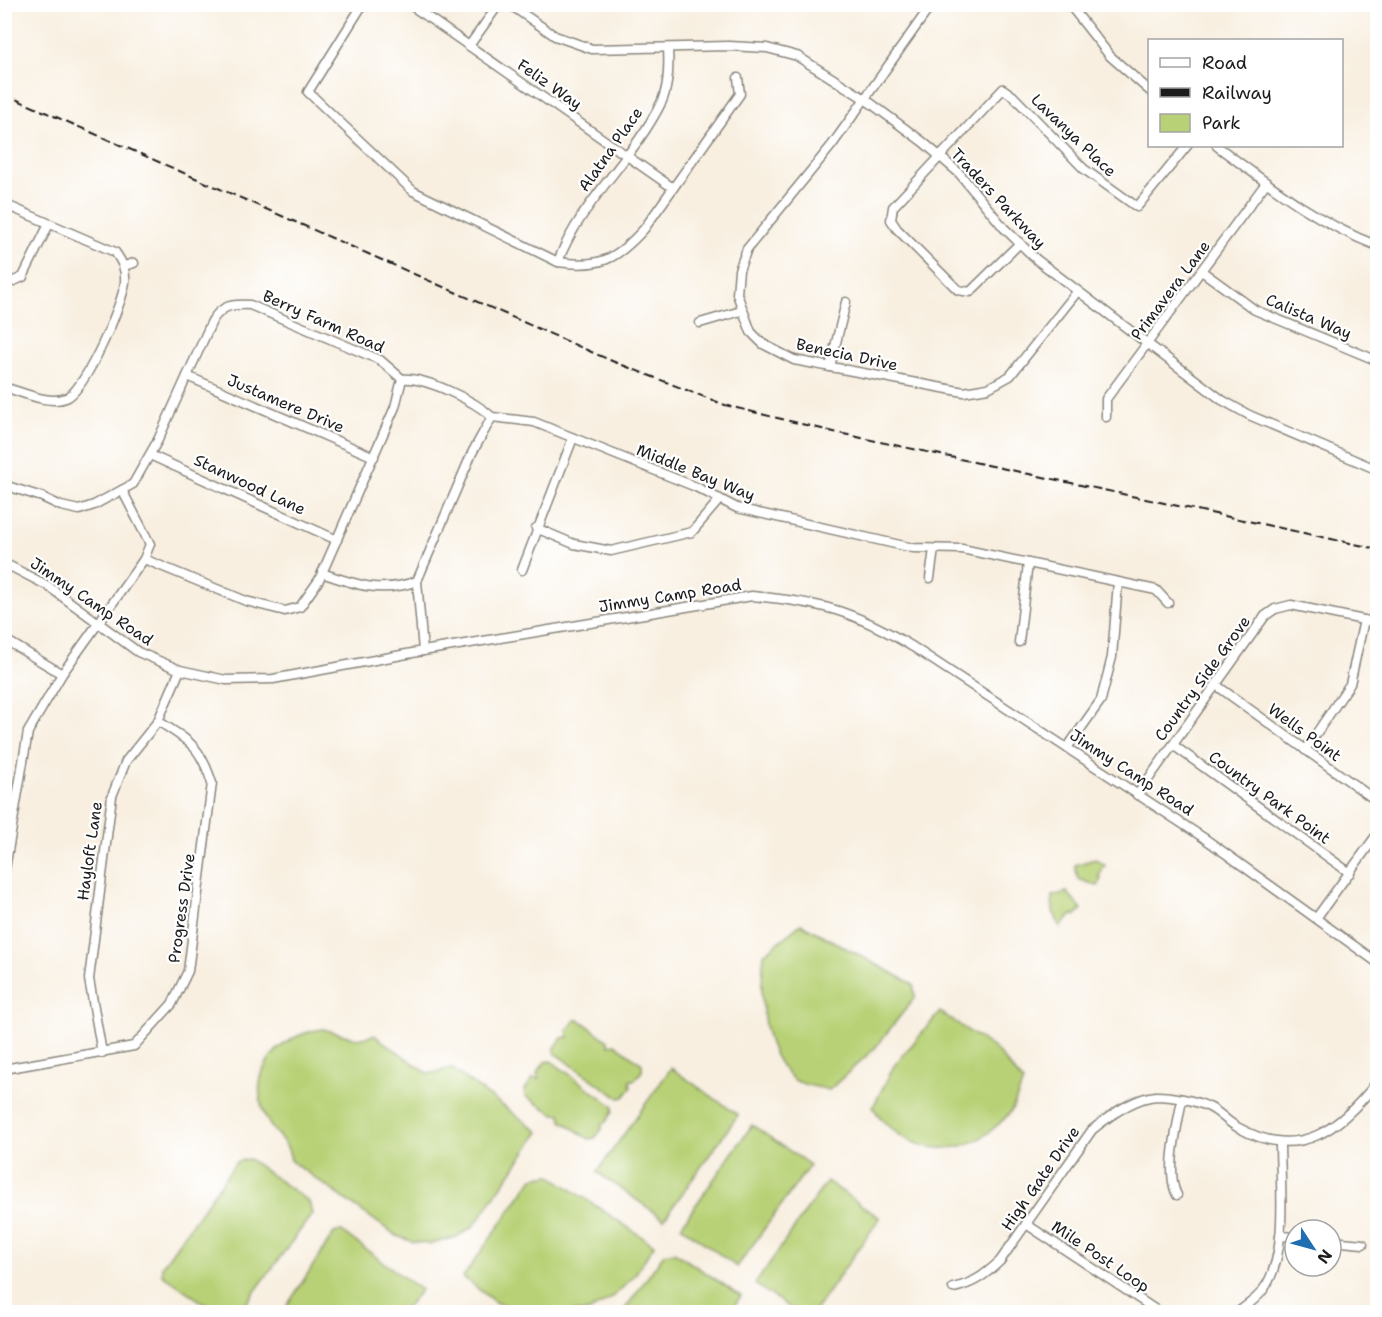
<svg xmlns="http://www.w3.org/2000/svg" width="1382" height="1317" font-family="'Shantell Sans',sans-serif">
<style>
.green{fill:#b8d176;stroke:#6a7649;stroke-width:1.5}
.lines{fill:none;stroke-linecap:round;stroke-linejoin:round}
.minor-casing{stroke:#8a867e;stroke-width:11}
.minor{stroke:#fff;stroke-width:8}
.rail{stroke:#1c1c1c;stroke-width:2;stroke-dasharray:9 4.5;stroke-linecap:butt}
.labels{text-anchor:middle;stroke-width:4.5;stroke-linejoin:round;paint-order:stroke}
.street-label{font-size:16px;fill:#1c1c1c;stroke:#fff}
</style>
<rect width="100%" height="100%" fill="#fff"/>
<filter id="ink" filterUnits="userSpaceOnUse"><feTurbulence type="fractalNoise" baseFrequency=".0167" numOctaves="2"/><feDisplacementMap in="SourceGraphic" scale="12" xChannelSelector="R" yChannelSelector="G"/><feConvolveMatrix kernelMatrix="1 2 1 2 8 2 1 2 1" color-interpolation-filters="sRGB"/></filter>
<filter id="wash" filterUnits="userSpaceOnUse"><feTurbulence type="fractalNoise" baseFrequency=".008" numOctaves="4" result="noise"/><feDisplacementMap in="SourceGraphic" scale="24" xChannelSelector="R" yChannelSelector="G"/><feGaussianBlur stdDeviation="1.35" result="paint"/><feColorMatrix in="noise" values="0 0 0 0 0 0 0 0 0 0 0 0 0 0 0 0 0 1.4 0 .05"/><feComposite in="paint" operator="in"/></filter>
<g filter="url(#wash)">
<rect width="100%" height="100%" fill="#f8efe0"/>
<g class="green">
<polygon points="1095,859 1105,865 1099,876 1101,878 1098,886 1078,879 1075,865"/>
<polygon points="1067,892 1082,909 1075,916 1073,914 1060,927 1053,911 1052,896"/>
<path d="M 801,924 L 913,984 L 915,997 L 875,1048 L 829,1090 C 819,1087 800,1085 793,1079 C 759,1049 760,994 764,954 Z"/>
<path d="M 940,1012 L 994,1048 L 1023,1082 C 1019,1091 1016,1102 1011,1111 C 1007,1117 1000,1123 994,1128 C 956,1163 899,1150 873,1107 L 894,1066 Z"/>
<polygon points="575,1020 580,1020 608,1041 609,1045 615,1044 642,1064 642,1071 635,1080 630,1080 631,1088 624,1097 619,1098 556,1054 554,1049 562,1038 569,1037 567,1031"/>
<path d="M 323,1029 L 358,1039 L 374,1035 L 429,1074 L 451,1068 L 539,1132 L 474,1226 L 457,1237 L 430,1244 L 413,1242 L 397,1236 L 291,1161 C 288,1138 275,1138 266,1118 C 245,1072 278,1035 323,1029 Z"/>
<polygon points="551,1061 613,1106 613,1112 605,1123 602,1123 602,1129 595,1138 589,1139 562,1121 561,1114 554,1114 525,1096 524,1091 533,1078 539,1079 537,1073 545,1062"/>
<polygon points="671,1068 738,1115 664,1219 597,1172"/>
<polygon points="752,1125 810,1165 737,1267 681,1226"/>
<polygon points="249,1159 309,1202 312,1214 240,1312 216,1312 162,1274 162,1266 236,1162"/>
<polygon points="550,1175 654,1245 634,1276 612,1298 588,1312 517,1312 495,1302 463,1277 533,1178"/>
<polygon points="827,1181 880,1218 814,1312 796,1312 755,1284"/>
<polygon points="341,1231 421,1290 402,1312 283,1312 334,1233"/>
<polygon points="674,1252 741,1296 730,1312 623,1312 664,1254"/>
</g>
</g>
<g filter="url(#ink)">
<g class="lines">
<defs>
<g id="minor">
<path d="M 363,4 L 308,92 L 413,191 L 558,262 C 600,268 616,260 644,229 L 740,94 L 738,78"/>
<polyline points="409,4 673,188"/>
<polyline points="509,4 555,36 592,49 729,46 767,48 797,56 865,99 923,142 959,173 1004,228 1037,260 1222,400 1249,415 1378,470"/>
<polyline points="932,4 832,145 747,249 739,270 737,294 751,332 763,344 794,360 964,392 988,388 1010,376 1077,292"/>
<polyline points="1069,4 1110,56 1150,91"/>
<polyline points="469,46 499,4"/>
<path d="M 1217,146 C 1268,184 1317,223 1378,246"/>
<path d="M 4,204 L 115,252 C 122,262 126,269 125,282 C 123,304 86,387 68,397 C 50,406 22,392 4,387"/>
<polyline points="1020,243 970,292 958,290 897,229 891,220 893,207 1003,89 1013,96 1084,169 1137,207 1187,146"/>
<path d="M 558,262 C 580,202 633,160 661,103 C 669,87 669,66 668,48"/>
<polyline points="124,266 134,263"/>
<polyline points="1203,272 1255,310 1378,361"/>
<polyline points="9,283 23,277 49,224"/>
<polyline points="700,323 741,311"/>
<polyline points="830,367 846,302"/>
<polyline points="187,376 374,457"/>
<path d="M 402,379 C 426,377 475,401 492,417"/>
<polyline points="1106,417 1106,399 1266,183"/>
<polyline points="150,455 337,540"/>
<path d="M 4,485 L 42,497 L 61,506 L 79,510 L 94,505 L 133,484 L 158,440 L 212,321 C 222,305 232,304 250,305 L 380,360 L 402,379 L 395,407 L 319,580 L 300,607 L 285,611 L 246,601 L 144,559"/>
<polyline points="536,528 574,544 611,551 692,532 720,499"/>
<path d="M 4,563 L 48,586 L 138,652 L 180,670 L 226,680 L 273,679 L 423,651 L 752,596 C 821,602 854,611 913,647 L 1204,838 L 1378,963"/>
<polyline points="522,570 573,438"/>
<path d="M 322,573 C 356,585 382,594 417,581"/>
<polyline points="930,578 934,549"/>
<polyline points="4,639 62,674"/>
<polyline points="1019,642 1028,563"/>
<polyline points="423,651 417,581 472,453 492,417 534,422 696,487 737,508 913,548 962,549 1156,590 1168,603"/>
<polyline points="1216,685 1378,802"/>
<polyline points="1173,745 1350,873"/>
<polyline points="1067,748 1101,700 1112,657 1118,582"/>
<polyline points="1305,750 1350,684 1364,620"/>
<polyline points="1137,795 1265,616 1275,609 1291,605 1378,623"/>
<polyline points="4,875 28,732 62,674 144,559 150,544 122,490"/>
<polyline points="1317,917 1378,833"/>
<polyline points="102,1053 89,979 112,796 126,761 158,721 180,670"/>
<path d="M 4,1069 L 134,1046 L 172,1004 L 188,971 L 212,783 C 200,746 191,742 158,721"/>
<path d="M 1177,1195 C 1165,1173 1178,1124 1182,1099"/>
<polyline points="1026,1224 1159,1312"/>
<polyline points="1280,1236 1295,1237"/>
<polyline points="1331,1241 1363,1244"/>
<path d="M 953,1288 C 973,1284 985,1275 1000,1261 L 1092,1130 C 1109,1116 1133,1098 1156,1096 C 1172,1096 1194,1100 1209,1107 C 1220,1112 1228,1123 1239,1128 C 1300,1162 1340,1129 1378,1081"/>
<path d="M 1238,1312 C 1246,1306 1257,1299 1263,1290 C 1289,1256 1280,1184 1280,1142"/>
</g>
</defs>
<use href="#minor" class="minor-casing"/>
<use href="#minor" class="minor"/>
<polyline class="rail" points="4,94 612,361 725,405 834,432 1378,549"/>
</g>
</g>
<g class="labels">
<g class="street-label">
<text transform="translate(550 84) rotate(35)" y="6">Feliz Way</text>
<text transform="translate(1074 135) rotate(44)" y="6">Lavanya Place</text>
<text transform="translate(610 149) rotate(-55)" y="6">Alatna Place</text>
<text transform="translate(999 198) rotate(47)" y="6">Traders Parkway</text>
<text transform="translate(1170 290) rotate(-53)" y="6">Primavera Lane</text>
<text transform="translate(1309 316) rotate(23)" y="6">Calista Way</text>
<text transform="translate(324 321) rotate(24)" y="6">Berry Farm Road</text>
<text transform="translate(847 354) rotate(12)" y="6">Benecia Drive</text>
<text transform="translate(286 403) rotate(23)" y="6">Justamere Drive</text>
<text transform="translate(696 472) rotate(22)" y="6">Middle Bay Way</text>
<text transform="translate(250 484) rotate(25)" y="6">Stanwood Lane</text>
<text transform="translate(670 595) rotate(-9)" y="6">Jimmy Camp Road</text>
<text transform="translate(92 601) rotate(34)" y="6">Jimmy Camp Road</text>
<text transform="translate(1202 678) rotate(-54)" y="6">Country Side Grove</text>
<text transform="translate(1305 732) rotate(36)" y="6">Wells Point</text>
<text transform="translate(1132 772) rotate(33)" y="6">Jimmy Camp Road</text>
<text transform="translate(1270 797) rotate(36)" y="6">Country Park Point</text>
<text transform="translate(89 851) rotate(-82)" y="6">Hayloft Lane</text>
<text transform="translate(181 908) rotate(-82)" y="6">Progress Drive</text>
<text transform="translate(1040 1178) rotate(-55)" y="6">High Gate Drive</text>
<text transform="translate(1101 1256) rotate(34)" y="6">Mile Post Loop</text>
</g>
</g>
<rect width="1382" height="1317" fill="none" stroke="#fff" stroke-width="24"/>
<rect x="1148" y="39" width="195" height="108" fill="#ffffff" stroke="#a4a4a4" stroke-width="1.5"/>
<rect x="1160" y="58" width="30" height="9" fill="#ffffff" stroke="#a4a4a4" stroke-width="1.5"/>
<text x="1202" y="69" font-size="18" fill="#1c1c1c">Road</text>
<rect x="1160" y="88" width="30" height="9" fill="#1c1c1c" stroke="#a4a4a4" stroke-width="1.5"/>
<text x="1202" y="99" font-size="18" fill="#1c1c1c">Railway</text>
<rect x="1160" y="114" width="30" height="18" fill="#b8d176" stroke="#a4a4a4" stroke-width="1.5"/>
<text x="1202" y="129" font-size="18" fill="#1c1c1c">Park</text>
<g transform="translate(1313 1248) rotate(126)"><circle r="28" fill="#ffffff" stroke="#a4a4a4" stroke-width="1.5"/>
<path d="M0-4.5L10 22L0 15L-10 22Z" fill="#1f6fb2"/>
<text y="-9" font-size="16" font-weight="bold" text-anchor="middle" fill="#1c1c1c">N</text>
</g>
</svg>
